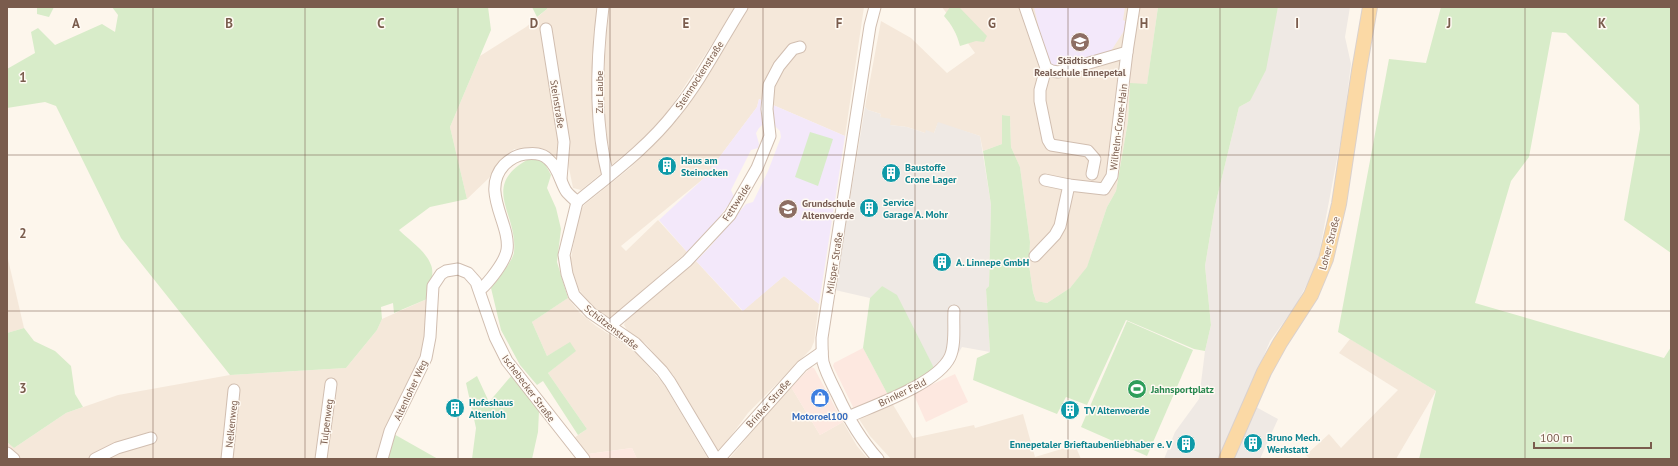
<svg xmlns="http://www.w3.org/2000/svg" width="1678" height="466" font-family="'PT Sans',sans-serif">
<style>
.residential{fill:#f5e8da}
.commercial{fill:#fde8e0}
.industrial{fill:#efe9e4}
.education{fill:#f3e8fa}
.green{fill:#d8ecc9}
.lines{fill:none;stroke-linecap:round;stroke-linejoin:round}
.minor-casing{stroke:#d1beb0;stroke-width:13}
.major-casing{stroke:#dad1cd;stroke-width:16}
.minor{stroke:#fff;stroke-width:11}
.major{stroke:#fbd9a5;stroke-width:14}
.grid{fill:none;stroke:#7a5c4d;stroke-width:1;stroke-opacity:0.55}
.labels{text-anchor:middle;stroke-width:3;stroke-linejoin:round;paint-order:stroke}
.education-label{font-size:10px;font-weight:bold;fill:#785e54;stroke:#fffaf3}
.street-label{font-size:10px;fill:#7a5c4d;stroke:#fffaf3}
.culture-label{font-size:10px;font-weight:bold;fill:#0d838f;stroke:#fffaf3;text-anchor:start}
.leisure-label{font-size:10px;font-weight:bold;fill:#27864d;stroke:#fffaf3;text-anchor:start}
.shop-label{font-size:10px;font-weight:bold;fill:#366cbe;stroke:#fffaf3}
.grid-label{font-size:13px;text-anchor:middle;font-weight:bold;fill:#7a5c4d;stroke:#fffaf3;stroke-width:3;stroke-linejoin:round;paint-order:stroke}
</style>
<rect width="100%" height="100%" fill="#fdf6ec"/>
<g class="residential">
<polygon points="547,7 736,7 666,115 637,144 581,190 573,188 568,163 557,157 542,148 514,149 489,178 467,199 450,127 480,56 526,27 547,9"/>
<polygon points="748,7 864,7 845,136 759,99 757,107 703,179 621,246 626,251 658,220 687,252 614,315 609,317 604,316 592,306 576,286 570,264 579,213 584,205 630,168 673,121"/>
<polygon points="942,7 1158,7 1147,85 1130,84 1128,121 1116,191 1107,207 1087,268 1070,288 1047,303 1036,301 1033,292 1029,265 1030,242 1020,167 1011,147 1010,116 1002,115 1002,144 983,151 980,136 938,123 934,133 925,133 907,127 890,125 880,117 881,114 868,110 865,107 881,21 911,38 947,73 975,53"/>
<polygon points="7,255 24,328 7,333"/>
<polygon points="696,261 742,311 784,276 819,304 814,342 811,349 748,413 722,448 718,450 716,448 673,375 646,344 627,330 624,325 626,320"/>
<polygon points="436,295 436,340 423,369 412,391 385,459 7,459 7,442 14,448 66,413 118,395 230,375 346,368 377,330 382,319"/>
<polygon points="568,298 579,312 596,326 626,345 636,353 663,383 708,459 637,459 632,448 588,454 574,438 587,429 548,373 575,351 570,343 547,356 532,322"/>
<polygon points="1350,339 1436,391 1396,459 1310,459 1306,455 1329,434 1341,448 1398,390 1339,353"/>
<polygon points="791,387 820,435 843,422 857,446 868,459 729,459 780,398"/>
<polygon points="892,403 913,438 974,425 975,428 1023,414 1035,457 1075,445 1081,459 891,459 870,436 859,419"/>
</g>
<g class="commercial">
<polygon points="863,348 888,395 854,409 833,366 834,363"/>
<polygon points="811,367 814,368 843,422 820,435 791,387"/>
<polygon points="955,374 968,402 926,422 913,393"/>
<polygon points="632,448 637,459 592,459 588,454"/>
</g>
<g class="industrial">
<polygon points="1278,7 1350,7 1345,37 1351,64 1343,127 1317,265 1296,305 1270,341 1245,401 1278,419 1260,459 1164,459 1175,432 1199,399 1205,351 1211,325 1205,266 1215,206 1239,107 1250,101 1272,31"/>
<polygon points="865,107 868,110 881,114 880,117 891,119 890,125 907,127 925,133 926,130 934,133 938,122 980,136 991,205 989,286 986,289 990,352 962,347 947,372 935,370 882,286 870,298 835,290"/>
</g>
<g class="education">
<polygon points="1034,7 1125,7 1123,20 1125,21 1124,31 1111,51 1058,67 1054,66 1050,64 1045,56"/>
<polygon points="759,99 845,136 819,304 784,276 743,311 696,261 709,248 746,204 753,202 768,171 781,137 780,131 773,124 768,123 762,125 759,128 756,133 759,144 758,148 751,150 731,190 734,197 718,219 687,252 659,220 703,179 757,107"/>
</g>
<g class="green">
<polygon points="37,7 54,7 49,17 37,14"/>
<path d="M 112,7 L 488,7 L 491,30 L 450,127 L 467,199 L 430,207 L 399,230 C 409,240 426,251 431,265 C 435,274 429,290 427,299 L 394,313 L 393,303 L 381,307 L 382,319 L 377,330 L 346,368 L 230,375 L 121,238 L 56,106 L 45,102 L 7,108 L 7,69 L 35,53 L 31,32 L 38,28 L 55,45 L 102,24 L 115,32 L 118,15 Z"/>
<polygon points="532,7 547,7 547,9 537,17"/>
<path d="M 950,7 L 959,7 L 987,36 L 984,42 L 976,41 L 960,46 C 957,34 952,25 944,16 Z"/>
<polygon points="1158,7 1278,7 1266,70 1250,101 1239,107 1215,206 1205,266 1211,325 1205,351 1194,349 1126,320 1087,405 1066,397 1057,414 973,380 977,358 990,352 986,289 989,286 991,205 983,151 1002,144 1002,115 1010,116 1011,147 1020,167 1030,242 1029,265 1033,292 1036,301 1047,303 1070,288 1087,267 1107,207 1116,191 1128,121 1130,83 1147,84"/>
<polygon points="1441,7 1671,7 1671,253 1624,220 1640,129 1639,105 1566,33 1552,32 1529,157 1511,181 1475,303 1664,358 1671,347 1671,459 1419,459 1436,391 1338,332 1389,59 1426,63"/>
<polygon points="810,132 833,139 818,186 795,177"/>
<path d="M 527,160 L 543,160 L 551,175 L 547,188 L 556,208 L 561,229 L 557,262 L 568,298 L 532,322 L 547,356 L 570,342 L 576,351 L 548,373 L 587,429 L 578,435 L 543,381 L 537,385 L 520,365 L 501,330 L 491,288 C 496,282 514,259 514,252 C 518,213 480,187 527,160 Z"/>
<polygon points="882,286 897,295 935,370 921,381 888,395 863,348 870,298"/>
<polygon points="1127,321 1193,350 1147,456 1081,427"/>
<polygon points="24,328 34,341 55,351 71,366 75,394 83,407 66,413 14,448 7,442 7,333"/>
<polygon points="512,375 539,411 538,432 532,459 472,459 476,428 466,383 477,376 489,402"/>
<polygon points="392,433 438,459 385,459"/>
</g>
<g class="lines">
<defs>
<g id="minor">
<path d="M 603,7 C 596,63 594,122 608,176"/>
<path d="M 875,7 L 870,26 L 822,338 C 822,346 822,354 823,362 C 826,373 832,384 837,394 C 848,418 860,439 878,459"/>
<polyline points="1025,7 1046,68 1052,71 1058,72 1127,52 1134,7"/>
<polyline points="546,29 564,142 561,179"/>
<polyline points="1046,68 1040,90 1040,101 1048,140 1051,145 1088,151 1095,159 1092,174"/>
<polyline points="1045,180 1069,185"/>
<polyline points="577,202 564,255 567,274 574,295 591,313 635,343 662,371 670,382 716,459"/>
<path d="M 577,202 C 611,174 648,147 675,112 C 701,80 720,42 742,7"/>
<polyline points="1035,256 1055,235 1060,226 1069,185 1104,189 1112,176 1127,52"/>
<path d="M 480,290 C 489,282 505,262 507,250 C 511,224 480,191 504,165 C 510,159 517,155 525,154 C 534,153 542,153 548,159 C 558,167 560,181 566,191 C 569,195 573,198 577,202"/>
<polyline points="610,326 687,261 730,215 757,168 770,136 767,109 769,85 779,66 793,49 800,47"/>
<path d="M 848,417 C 875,405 937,384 950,357 C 956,344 953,325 954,311"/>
<polyline points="7,453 14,459"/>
<polyline points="95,459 117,448 151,438"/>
<polyline points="227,459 234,390"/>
<polyline points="321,459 331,384"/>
<polyline points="382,459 390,431 426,358 430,337 433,286 441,274 446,271 458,269 468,273 476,282 495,337 507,361 584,459"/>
<polyline points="719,459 802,366 822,352"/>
</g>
<polyline id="major" points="1226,459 1264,372 1280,343 1311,295 1326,259 1339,204 1359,71 1370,7"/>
</defs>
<use href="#minor" class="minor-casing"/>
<use href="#major" class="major-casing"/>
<use href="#minor" class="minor"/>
<use href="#major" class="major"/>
</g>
<path class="grid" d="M 153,7 L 153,459M 305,7 L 305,459M 458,7 L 458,459M 610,7 L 610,459M 763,7 L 763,459M 915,7 L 915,459M 1068,7 L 1068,459M 1220,7 L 1220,459M 1373,7 L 1373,459M 1525,7 L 1525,459M 7,155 L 1671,155M 7,311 L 1671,311"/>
<defs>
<symbol id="school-disc" viewBox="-11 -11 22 22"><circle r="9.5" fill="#8d6e63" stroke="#fffaf3"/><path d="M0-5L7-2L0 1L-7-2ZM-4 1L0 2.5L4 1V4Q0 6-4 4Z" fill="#fff"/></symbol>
<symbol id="building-disc" viewBox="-11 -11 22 22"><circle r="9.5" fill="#0f9aa8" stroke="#fffaf3"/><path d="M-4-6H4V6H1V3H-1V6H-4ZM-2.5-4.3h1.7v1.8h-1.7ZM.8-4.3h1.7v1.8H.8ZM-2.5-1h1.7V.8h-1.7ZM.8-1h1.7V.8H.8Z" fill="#fff"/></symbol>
<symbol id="stadium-disc" viewBox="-11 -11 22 22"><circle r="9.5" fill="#2e9e5b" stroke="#fffaf3"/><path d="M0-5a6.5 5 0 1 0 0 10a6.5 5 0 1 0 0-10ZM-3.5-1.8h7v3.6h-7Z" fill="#fff"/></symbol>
<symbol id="shop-disc" viewBox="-11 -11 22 22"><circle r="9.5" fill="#3f7fe0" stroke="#fffaf3"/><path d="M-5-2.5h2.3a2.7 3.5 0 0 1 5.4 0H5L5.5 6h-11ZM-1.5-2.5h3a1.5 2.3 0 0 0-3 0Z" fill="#fff"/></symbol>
</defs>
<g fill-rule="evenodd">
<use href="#school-disc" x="1069" y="31" width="22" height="22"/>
<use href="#building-disc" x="656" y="155" width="22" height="22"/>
<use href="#building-disc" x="880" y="162" width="22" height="22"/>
<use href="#building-disc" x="858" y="197" width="22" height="22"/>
<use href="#school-disc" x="777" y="198" width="22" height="22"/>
<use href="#building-disc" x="931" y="251" width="22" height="22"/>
<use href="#stadium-disc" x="1126" y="378" width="22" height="22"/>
<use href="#shop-disc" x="809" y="387" width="22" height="22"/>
<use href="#building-disc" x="444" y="397" width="22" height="22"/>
<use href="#building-disc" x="1059" y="399" width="22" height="22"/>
<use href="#building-disc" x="1242" y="432" width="22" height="22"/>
<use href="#building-disc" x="1175" y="433" width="22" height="22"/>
</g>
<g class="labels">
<g class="education-label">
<text x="1080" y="64">Städtische<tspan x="1080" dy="12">Realschule Ennepetal</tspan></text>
<text x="802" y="207" text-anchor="start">Grundschule<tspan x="802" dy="12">Altenvoerde</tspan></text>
</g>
<g class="street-label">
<text transform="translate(699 75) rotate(-57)" y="4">Steinnockenstraße</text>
<text transform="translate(599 92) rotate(-90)" y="4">Zur Laube</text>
<text transform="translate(558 104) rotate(81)" y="4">Steinstraße</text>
<text transform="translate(1118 127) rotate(-83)" y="4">Wilhelm-Crone-Hain</text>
<text transform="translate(736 202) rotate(-57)" y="4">Fettweide</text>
<text transform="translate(1329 243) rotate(-75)" y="4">Loher Straße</text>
<text transform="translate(834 263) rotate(-81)" y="4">Milsper Straße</text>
<text transform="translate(612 327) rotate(38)" y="4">Schützenstraße</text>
<text transform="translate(529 388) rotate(53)" y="4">Ischebecker Straße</text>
<text transform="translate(410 390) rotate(-65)" y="4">Altenloher Weg</text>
<text transform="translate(902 392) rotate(-26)" y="4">Brinker Feld</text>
<text transform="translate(768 403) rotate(-48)" y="4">Brinker Straße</text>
<text transform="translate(326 422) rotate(-83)" y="4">Tulpenweg</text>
<text transform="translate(231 424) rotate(-84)" y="4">Nelkenweg</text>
</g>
<g class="culture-label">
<text x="681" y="164">Haus am<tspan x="681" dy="12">Steinocken</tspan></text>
<text x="905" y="171">Baustoffe<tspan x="905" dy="12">Crone Lager</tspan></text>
<text x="883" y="206">Service<tspan x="883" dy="12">Garage A. Mohr</tspan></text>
<text x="956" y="266">A. Linnepe GmbH</text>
<text x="469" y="406">Hofeshaus<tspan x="469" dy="12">Altenloh</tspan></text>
<text x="1084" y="414">TV Altenvoerde</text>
<text x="1267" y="441">Bruno Mech.<tspan x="1267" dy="12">Werkstatt</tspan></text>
<text x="1172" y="448" text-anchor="end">Ennepetaler Brieftaubenliebhaber e. V</text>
</g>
<g class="leisure-label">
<text x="1151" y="393">Jahnsportplatz</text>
</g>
<g class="shop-label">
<text x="820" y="420">Motoroel100</text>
</g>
</g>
<g class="grid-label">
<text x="76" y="28">A</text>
<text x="229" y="28">B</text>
<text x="381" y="28">C</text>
<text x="534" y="28">D</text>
<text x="686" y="28">E</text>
<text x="839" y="28">F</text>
<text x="992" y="28">G</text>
<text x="1144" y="28">H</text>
<text x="1297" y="28">I</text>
<text x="1449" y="28">J</text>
<text x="1602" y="28">K</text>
<text x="23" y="82">1</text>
<text x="23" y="238">2</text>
<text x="23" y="393">3</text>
</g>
<rect width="1678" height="466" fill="none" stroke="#7a5c4d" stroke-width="16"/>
<path d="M1534 442v6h117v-6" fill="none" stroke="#7a5c4d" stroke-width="2"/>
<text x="1540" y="442" font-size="12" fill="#7a5c4d" stroke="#fffaf3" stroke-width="3" paint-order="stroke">100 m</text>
</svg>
